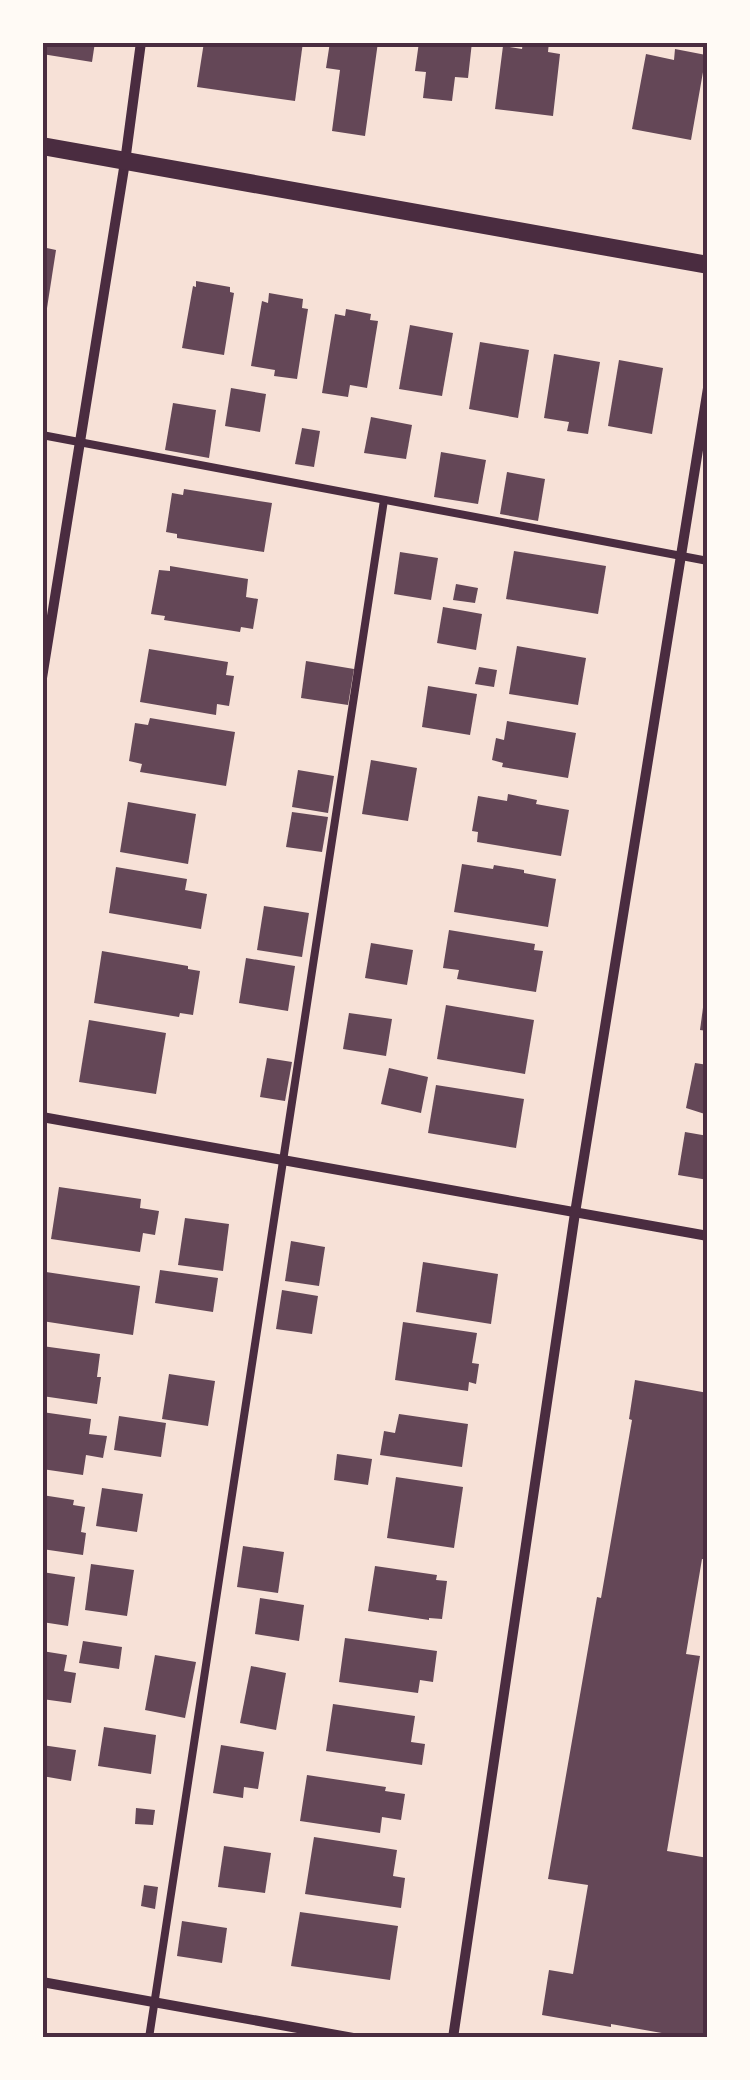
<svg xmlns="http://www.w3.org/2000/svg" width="750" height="2080" font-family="Karla,sans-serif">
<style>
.building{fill:#644757}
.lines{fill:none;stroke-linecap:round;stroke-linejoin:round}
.service{stroke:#4a2c40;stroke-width:8}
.minor{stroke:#4a2c40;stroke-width:10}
.tertiary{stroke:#4a2c40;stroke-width:18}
.neatline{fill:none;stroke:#4a2c40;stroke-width:4}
</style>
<rect width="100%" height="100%" fill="#f7e1d7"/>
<g class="building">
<polygon points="42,42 95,42 92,62 42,54"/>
<polygon points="204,42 303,42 295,101 197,87"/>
<polygon points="330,42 378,42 365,136 332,131 340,70 326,68"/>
<polygon points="419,42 472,42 468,78 455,77 452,101 423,98 426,72 415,71"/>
<polygon points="523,42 549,42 548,52 560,54 553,116 495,109 503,46 522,49"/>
<polygon points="675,49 706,55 691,140 632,129 646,54 674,60"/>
<polygon points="42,247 56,250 45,321 42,321"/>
<polygon points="196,281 230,287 230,292 234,293 224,355 182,348 193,286 196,287"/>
<polygon points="269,293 303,299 302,308 308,309 297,379 274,376 275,370 251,366 262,301 268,303"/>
<polygon points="346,309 371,314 370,320 378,321 367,388 350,385 348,397 322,393 335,314 345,316"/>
<polygon points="410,325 453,333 442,396 399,389"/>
<polygon points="480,342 529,350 518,418 469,409"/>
<polygon points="554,354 600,362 588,434 567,431 569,422 544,418"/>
<polygon points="619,360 663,368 652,434 608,426"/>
<polygon points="231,388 266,394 260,432 225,426"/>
<polygon points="173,403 216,410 209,458 165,450"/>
<polygon points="371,417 412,425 406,459 364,453"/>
<polygon points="302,428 320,431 314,467 295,464"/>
<polygon points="441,452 486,460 478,504 434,497"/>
<polygon points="507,472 545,479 538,521 500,514"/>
<polygon points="184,489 272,503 264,552 177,538 177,534 166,532 172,493 183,495"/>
<polygon points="514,551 606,566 598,614 506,599"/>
<polygon points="400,552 438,558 431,600 394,594"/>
<polygon points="170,566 248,579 246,597 258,599 253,629 241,627 240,632 164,620 165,616 151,614 159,570 170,571"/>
<polygon points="456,584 478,588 475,603 453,600"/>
<polygon points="443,607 482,614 476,650 437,643"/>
<polygon points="517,646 586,658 578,705 509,694"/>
<polygon points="149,649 228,662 226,675 234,676 229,706 217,704 216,715 140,702"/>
<polygon points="306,661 354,669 348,705 301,698"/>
<polygon points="479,667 497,670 494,687 475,684"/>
<polygon points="428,686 477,694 470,735 422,727"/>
<polygon points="150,718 235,732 226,786 140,772 142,764 129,761 135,723 148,725"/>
<polygon points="507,721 576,733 568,778 502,767 503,763 492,760 496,738 504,740"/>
<polygon points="371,760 417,768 408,821 362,814"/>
<polygon points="298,770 334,776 328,813 292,807"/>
<polygon points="508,794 537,800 536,804 569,810 561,856 477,842 478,832 472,831 478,796 507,801"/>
<polygon points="128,802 196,814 188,864 120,852"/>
<polygon points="292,812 328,817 322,852 286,847"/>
<polygon points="462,864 493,869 494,865 524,870 524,873 556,879 548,927 454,912"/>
<polygon points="116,867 187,879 185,890 207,894 201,929 109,913"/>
<polygon points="264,906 309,913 302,957 257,950"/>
<polygon points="449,930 535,944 534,950 543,951 536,992 457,979 459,970 443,968"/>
<polygon points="371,943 413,950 407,985 365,978"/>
<polygon points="102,951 188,966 188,969 200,971 193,1015 180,1013 179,1017 94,1003"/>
<polygon points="246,958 295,966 288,1011 239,1003"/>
<polygon points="705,993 708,993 708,1031 700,1030"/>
<polygon points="446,1005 534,1020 525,1074 437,1059"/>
<polygon points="349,1013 392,1019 386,1056 343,1049"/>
<polygon points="89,1020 166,1033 156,1094 79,1082"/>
<polygon points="267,1058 292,1062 285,1101 260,1097"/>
<polygon points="695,1063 708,1065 708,1115 686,1108"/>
<polygon points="389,1068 428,1077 421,1113 381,1104"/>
<polygon points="436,1085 524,1099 516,1148 428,1133"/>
<polygon points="685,1132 708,1136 708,1180 678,1175"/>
<polygon points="59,1187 141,1199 140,1208 159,1211 155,1235 143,1233 140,1252 51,1239"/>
<polygon points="185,1218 229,1224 223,1271 178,1265"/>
<polygon points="291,1241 325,1247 319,1286 285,1281"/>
<polygon points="423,1262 498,1274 491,1324 416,1312"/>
<polygon points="160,1270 218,1278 213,1312 155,1303"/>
<polygon points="46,1272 140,1286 133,1335 42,1321 42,1298"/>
<polygon points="282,1290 318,1296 312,1334 276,1329"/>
<polygon points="403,1322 477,1333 472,1363 479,1364 476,1384 469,1382 468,1391 395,1380"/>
<polygon points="42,1346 100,1354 97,1377 101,1377 97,1404 42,1396"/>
<polygon points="169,1374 215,1381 208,1426 162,1419"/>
<polygon points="635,1380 708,1393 708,1560 702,1559 686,1654 700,1656 667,1851 708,1858 708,2038 690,2038 611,2024 611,2027 542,2015 549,1970 573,1974 588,1885 548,1879 597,1597 601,1598 632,1420 629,1419"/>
<polygon points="42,1412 91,1419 89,1434 107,1436 103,1458 86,1455 83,1475 42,1469"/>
<polygon points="399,1414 468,1424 462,1467 380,1455 384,1431 395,1433"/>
<polygon points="119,1416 166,1423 161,1457 114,1450"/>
<polygon points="337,1454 372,1459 368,1485 334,1480"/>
<polygon points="396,1477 463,1487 454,1548 387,1538"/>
<polygon points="102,1488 143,1494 137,1532 96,1526"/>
<polygon points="42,1495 74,1500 73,1505 85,1507 81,1532 86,1533 83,1555 42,1549"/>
<polygon points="243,1546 284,1552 278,1593 237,1587"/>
<polygon points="91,1564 134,1570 127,1616 85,1610"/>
<polygon points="375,1566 437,1575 436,1580 447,1581 442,1619 429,1618 429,1620 368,1611"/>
<polygon points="42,1572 75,1577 68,1626 42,1622"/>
<polygon points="260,1598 304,1605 299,1641 255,1634"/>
<polygon points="345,1638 437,1651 433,1682 420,1680 418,1693 339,1682"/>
<polygon points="83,1641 122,1647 119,1669 79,1663"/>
<polygon points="42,1651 67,1655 64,1671 76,1673 71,1703 42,1699"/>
<polygon points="155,1655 196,1662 185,1718 145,1710"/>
<polygon points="251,1666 286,1673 276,1730 240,1723"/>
<polygon points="333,1704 415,1716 411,1742 425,1744 422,1765 326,1751"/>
<polygon points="104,1727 156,1735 151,1774 98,1766"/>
<polygon points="42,1745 76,1750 71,1781 42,1776"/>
<polygon points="221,1745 264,1752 258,1789 244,1787 243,1798 213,1793"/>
<polygon points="307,1775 386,1787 385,1791 405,1794 401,1820 382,1817 380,1833 300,1821"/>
<polygon points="136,1808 155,1810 153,1825 135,1824"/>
<polygon points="314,1837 397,1850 393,1876 405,1878 401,1908 305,1894"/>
<polygon points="224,1846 271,1853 265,1893 218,1887"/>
<polygon points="144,1885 158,1887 155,1909 141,1906"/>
<polygon points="300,1912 398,1926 390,1980 291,1966"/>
<polygon points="182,1921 227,1928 222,1963 177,1956"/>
</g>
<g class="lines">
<g class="service">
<polyline points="42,435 708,561"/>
<polyline points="149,2038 384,500"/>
</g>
<g class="minor">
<polyline points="42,678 125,162 141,42"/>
<polyline points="42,1117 708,1236"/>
<polyline points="42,1982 353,2038"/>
<polyline points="453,2038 575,1213 708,388"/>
</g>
<polyline class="tertiary" points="42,146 708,265"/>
</g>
<rect width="750" height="2080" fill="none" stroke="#fffaf5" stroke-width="90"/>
<rect x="45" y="45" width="660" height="1990" class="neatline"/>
</svg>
